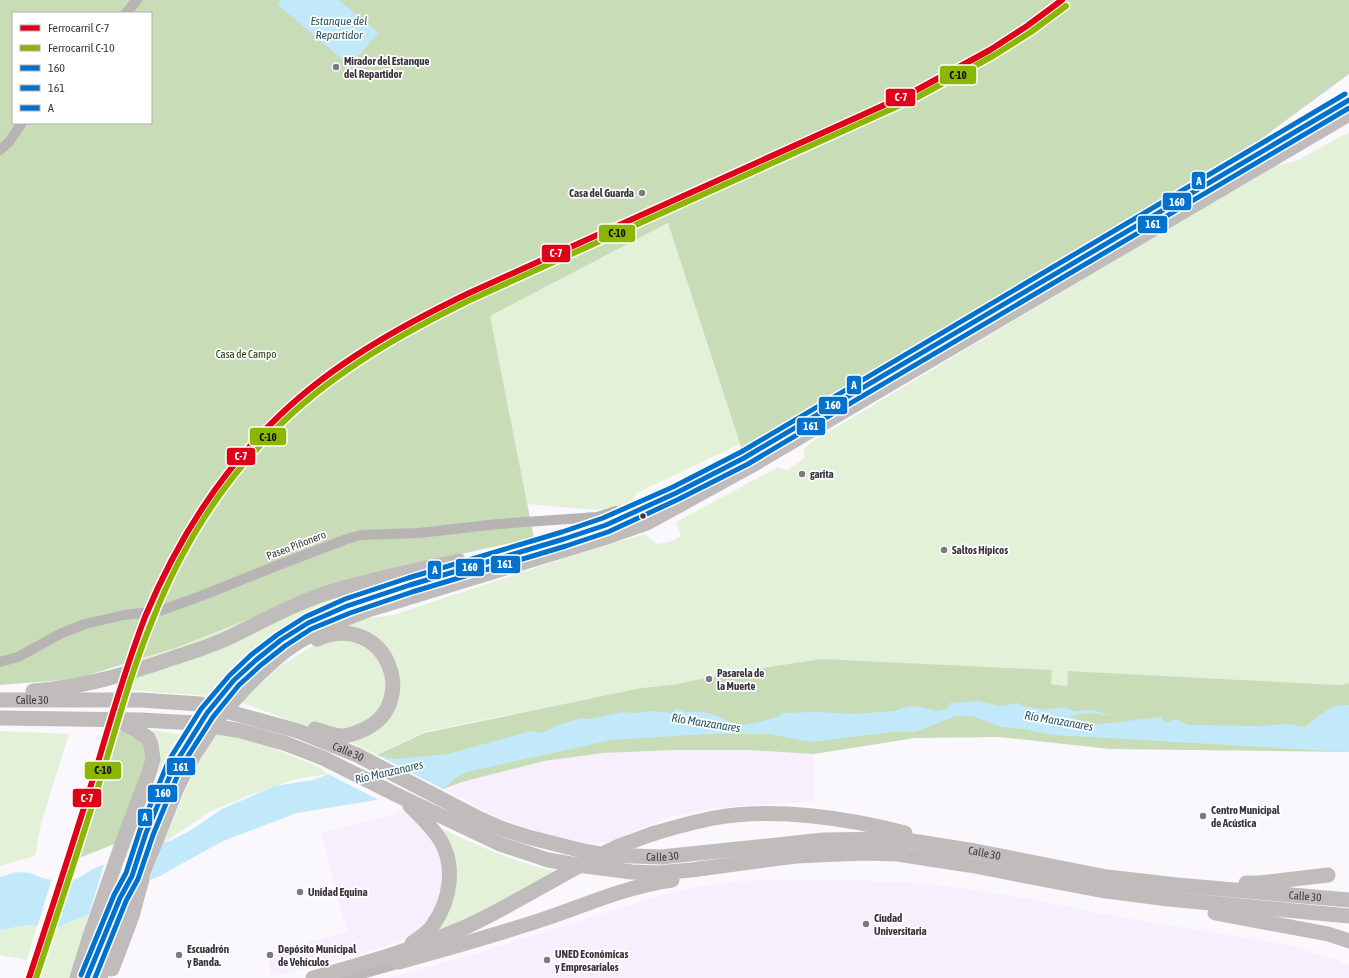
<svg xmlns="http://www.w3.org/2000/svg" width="1349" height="978" font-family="'Asap Condensed',sans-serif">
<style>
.built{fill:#f8effe}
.green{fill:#e3f1d9}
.forest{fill:#c7dcb7;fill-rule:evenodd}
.water{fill:#c2e9f9}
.pier{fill:#fbf8fd}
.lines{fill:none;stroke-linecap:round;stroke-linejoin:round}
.minor{stroke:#b8b4b4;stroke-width:10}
.major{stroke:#bbb7b7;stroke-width:13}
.highway{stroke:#c0bcbc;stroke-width:15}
.highway-bridge{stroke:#c0bcbc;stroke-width:15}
.bus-1-casing{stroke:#fff;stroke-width:8}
.bus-2-casing{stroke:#fff;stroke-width:8}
.bus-3-casing{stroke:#fff;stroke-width:8}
.bus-1{stroke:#0072ce;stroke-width:5}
.bus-2{stroke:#0072ce;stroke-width:5}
.bus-3{stroke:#0072ce;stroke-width:5}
.rail-1-casing{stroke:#fff;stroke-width:9}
.rail-2-casing{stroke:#fff;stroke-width:9}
.rail-1{stroke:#de0118;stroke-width:6}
.rail-2{stroke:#8bb703;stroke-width:6}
.poi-dot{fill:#7e7980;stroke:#fff;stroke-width:1.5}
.bus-dot{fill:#3a343d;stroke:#fff;stroke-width:1.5}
.labels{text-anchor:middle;stroke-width:3.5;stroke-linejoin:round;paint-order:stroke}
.poi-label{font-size:11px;font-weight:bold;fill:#3a343d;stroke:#fff;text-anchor:start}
.park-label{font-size:11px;fill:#1a3300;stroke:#fff}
.street-label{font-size:11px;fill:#3a343d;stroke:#fff}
.water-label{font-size:12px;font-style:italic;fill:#295665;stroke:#fff}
.line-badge{stroke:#fff;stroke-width:1.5}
.badge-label{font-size:11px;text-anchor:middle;font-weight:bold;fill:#fff}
.pale-badge-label{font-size:11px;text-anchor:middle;font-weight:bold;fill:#111}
</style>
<rect width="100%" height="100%" fill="#fbf8fd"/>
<g class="built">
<polygon points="674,750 748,750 814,754 815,801 714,808 665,818 611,841 585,844 547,835 499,818 443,789 462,782 544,761 603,753"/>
<polygon points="401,811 418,822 435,845 441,858 443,870 442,890 432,915 411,935 384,947 320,965 272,976 266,953 347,932 321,832 393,815"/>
<polygon points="755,880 894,881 955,887 1031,899 1119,917 1288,945 1338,960 1349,966 1349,978 387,978 464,957 662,895 689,888"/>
</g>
<g class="green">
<path d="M 1349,132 L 1349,683 L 1340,685 L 1068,671 L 1067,686 L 1051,684 L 1052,670 L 693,681 L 672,685 L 641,688 L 424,732 L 377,755 L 354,744 L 240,702 L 279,667 L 343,626 L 369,618 L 393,615 L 571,556 L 645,534 L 657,544 L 673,541 L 681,536 L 676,522 L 778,467 L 788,470 L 805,458 C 802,452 805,447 810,443 L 1270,167 L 1296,161 Z"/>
<polygon points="668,223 740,444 637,493 629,505 596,510 527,504 490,316"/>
<polygon points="366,570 372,589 332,605 274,638 224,677 208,696 124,690 134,657 178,647"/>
<polygon points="146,729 184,735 133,855 124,858 159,775 157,748"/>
<polygon points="0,731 69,734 41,824 35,856 0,866"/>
<polygon points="216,733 268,746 319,767 328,774 295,779 253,794 211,811 162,844 201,755"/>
<path d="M 443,829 C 478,846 515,862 554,871 L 523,891 L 468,918 L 435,932 L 454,862 L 454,850 Z"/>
<polygon points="89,914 82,943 70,978 33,978 50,927 56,928"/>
<polygon points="27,925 37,926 27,960 0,955 0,930"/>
</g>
<g class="forest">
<path d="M 0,0 L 1349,0 L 1349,74 L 1261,139 L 1180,187 L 999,300 L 742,450 L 668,223 L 490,316 L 534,538 L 412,565 L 322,590 L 178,647 L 76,679 L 0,685 ZM 13,13 L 151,13 L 151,123 L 13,123 Z"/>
<polygon points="821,659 1052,670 1051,684 1067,686 1068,671 1340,685 1349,683 1349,752 1110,749 999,737 915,738 814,754 748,750 674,750 603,753 544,761 462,782 443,789 377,755 424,733 641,688 672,685 720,675"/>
<polygon points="124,730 142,742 147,756 143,774 117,843 74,860 111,734"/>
</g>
<g class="water">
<polygon points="281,0 339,0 378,33 350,66 278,5"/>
<path d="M 976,701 L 1001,706 L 1018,703 L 1023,706 L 1044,710 L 1064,707 L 1074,711 L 1091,710 L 1115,716 L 1088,713 L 1070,716 L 1093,725 L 1161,717 L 1163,721 L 1168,723 C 1178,716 1178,721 1186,724 C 1188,725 1191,725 1193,725 L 1261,726 L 1288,724 L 1305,727 L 1318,716 L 1334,706 L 1349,705 L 1349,752 L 1053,735 L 1023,729 L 1002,727 L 972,716 L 956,716 L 915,732 L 892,732 L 811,742 L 770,734 L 708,734 L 612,740 L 467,772 L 456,778 L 443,789 L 297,813 L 223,841 L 158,877 L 152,879 L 89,914 L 56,928 L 27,925 L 0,930 L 0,877 L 17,872 L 30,873 L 42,878 L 63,882 L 76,879 L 95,868 L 172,840 L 191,830 L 222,809 L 275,786 L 313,780 L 377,755 L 395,759 L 448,754 L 531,731 L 540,733 L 547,731 L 556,726 L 581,718 L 590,719 L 622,712 L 635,713 L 649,711 L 672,713 L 677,708 L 685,712 L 700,712 L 708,713 L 720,717 L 732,723 L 746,725 L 778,717 L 782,713 L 816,712 L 853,714 L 894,711 L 909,706 L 916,706 L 937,711 L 947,709 L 950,703 Z"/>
</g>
<g class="pier">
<polygon points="377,755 443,789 379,800 328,774"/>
<polygon points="162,844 148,883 89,914 104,865"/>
<polygon points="52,878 63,880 48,929 37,928"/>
</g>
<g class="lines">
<g class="minor">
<polyline points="126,13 137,0"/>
<polyline points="0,150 9,142 22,123"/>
<polyline points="0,662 18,657 62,633 85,624 124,615 152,612 162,610 201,596 276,566 347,539 361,535 419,533 498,524 597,517 616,511"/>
</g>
<polyline class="major" points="342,978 399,962"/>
<g class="highway">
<path d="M 234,680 C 257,659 280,638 308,623 C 333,610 360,602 387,593 C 433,577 481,564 528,550 C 554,542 580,535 606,525 C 653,507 699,482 744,458 L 1349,100"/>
<path d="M 245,688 C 258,675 273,660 288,649 C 313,631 343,619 371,609 L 610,536 L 647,523 L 749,467 L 1349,114"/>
<path d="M 33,691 C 82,688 130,673 176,657 C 195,651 213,645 230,637 C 261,622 291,605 324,594 C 368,580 414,571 459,561"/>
<path id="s1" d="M 0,700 L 141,700 L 200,704 L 298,731 L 357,755 L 476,817 L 503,829 L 528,837 L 583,851 L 606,855 L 661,857 L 824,840 L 891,839 L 912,841 L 975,851 L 1107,877 L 1177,885 L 1349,900"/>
<polyline points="0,718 140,720 196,723 241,731 284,743 323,758 401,797 500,844 548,860 577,865 632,872 658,873 691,870 796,856 864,853 897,854 969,865 1099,890 1168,899 1349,916"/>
<path d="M 315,729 C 324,732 333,736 342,736 C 350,736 358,732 365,729 C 421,702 386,610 317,639"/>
<path d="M 410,806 C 420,816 431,826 439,838 C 456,864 451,900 433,925 C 428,933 419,938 412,943"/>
<path d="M 652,834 C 672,828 693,822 714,818 C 774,807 847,818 905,833"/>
<polyline points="1246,883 1259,883 1328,875"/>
<polyline points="137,888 177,788 192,758"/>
<polyline points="1215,913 1328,934 1349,941"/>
<path d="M 399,962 C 448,948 496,935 544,919 C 586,905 628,886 672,880"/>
<polyline points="112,969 132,916 142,879"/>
<polyline points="77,978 90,936 121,847 149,773 153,759 151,745 148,738 135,729 120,722"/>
<polyline points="87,978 101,946"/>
<polyline points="100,978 113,933 146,833 175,764 181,753"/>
<path d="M 313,978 C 361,964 410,951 456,931 C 486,919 514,902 543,886"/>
</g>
<g class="highway-bridge">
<polyline points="181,753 207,713 234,680"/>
<polyline points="192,758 219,717 245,688"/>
<polyline points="543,886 588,861 619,846 652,834"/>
</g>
<defs>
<polyline id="bus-1" points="87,978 120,898 132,876 146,833 175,764 207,713 234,680 256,660 281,640 308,623 347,606 410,585 564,539 606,525 676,493 744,458 1349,100"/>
<polyline id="bus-2" points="95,978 126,901 138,879 153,835 181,767 213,717 239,685 261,665 285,646 311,629 350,613 412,592 566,546 608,532 679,499 748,464 1349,108"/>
<polyline id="bus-3" points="81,975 114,895 126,873 140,830 169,760 201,709 229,676 251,655 277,635 305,617 345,599 408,578 562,532 603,518 673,487 741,452 1345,94"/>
</defs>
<use href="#bus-1" class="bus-1-casing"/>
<use href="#bus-2" class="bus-2-casing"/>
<use href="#bus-3" class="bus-3-casing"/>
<use href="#bus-1" class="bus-1"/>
<use href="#bus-2" class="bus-2"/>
<use href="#bus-3" class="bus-3"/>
<defs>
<path id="rail-1" d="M 29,978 C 53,905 77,832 99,759 C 113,711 127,664 145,617 C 176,543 220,472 279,416 C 333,364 399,327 467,294 L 913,92 L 990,50 L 1027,26 L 1062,0"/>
<path id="rail-2" d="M 36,978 C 60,906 84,834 106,761 C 120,714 133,667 152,621 C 181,547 225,477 283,422 C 337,370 403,333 470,300 L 916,98 L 993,56 L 1031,32 L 1066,6"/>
</defs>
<use href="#rail-1" class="rail-1-casing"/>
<use href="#rail-2" class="rail-2-casing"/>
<use href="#rail-1" class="rail-1"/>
<use href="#rail-2" class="rail-2"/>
</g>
<g class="poi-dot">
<circle cx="336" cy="67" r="4"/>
<circle cx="642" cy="193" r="4"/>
<circle cx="802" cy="474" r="4"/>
<circle cx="944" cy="550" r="4"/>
<circle cx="709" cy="679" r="4"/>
<circle cx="1203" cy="816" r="4"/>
<circle cx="300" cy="892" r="4"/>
<circle cx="866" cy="924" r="4"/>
<circle cx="179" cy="955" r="4"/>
<circle cx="270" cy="955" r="4"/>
<circle cx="547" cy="960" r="4"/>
</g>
<circle class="bus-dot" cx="643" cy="516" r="3.5"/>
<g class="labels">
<g class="poi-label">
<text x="344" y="65">Mirador del Estanque<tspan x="344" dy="13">del Repartidor</tspan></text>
<text x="634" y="197" text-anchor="end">Casa del Guarda</text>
<text x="810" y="478">garita</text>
<text x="952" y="554">Saltos Hípicos</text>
<text x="717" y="677">Pasarela de<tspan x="717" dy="13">la Muerte</tspan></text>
<text x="1211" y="814">Centro Municipal<tspan x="1211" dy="13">de Acústica</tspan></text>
<text x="308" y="896">Unidad Equina</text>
<text x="874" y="922">Ciudad<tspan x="874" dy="13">Universitaria</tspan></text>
<text x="187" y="953">Escuadrón<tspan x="187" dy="13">y Banda.</tspan></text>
<text x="278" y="953">Depósito Municipal<tspan x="278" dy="13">de Vehículos</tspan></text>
<text x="555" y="958">UNED Económicas<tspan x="555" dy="13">y Empresariales</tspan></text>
</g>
<g class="park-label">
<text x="246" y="358">Casa de Campo</text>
</g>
<g class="street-label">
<text transform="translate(296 545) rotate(-21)" y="4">Paseo Piñonero</text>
<text dy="4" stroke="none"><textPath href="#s1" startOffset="32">Calle 30</textPath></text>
<text dy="4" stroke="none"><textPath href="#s1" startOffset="356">Calle 30</textPath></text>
<text dy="4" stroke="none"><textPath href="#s1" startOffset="1016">Calle 30</textPath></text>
<text dy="4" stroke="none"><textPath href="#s1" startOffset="692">Calle 30</textPath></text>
<text dy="4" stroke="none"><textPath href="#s1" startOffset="1340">Calle 30</textPath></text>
</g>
<g class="water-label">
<text x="339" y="25">Estanque del<tspan x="339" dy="14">Repartidor</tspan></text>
<text transform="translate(1059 721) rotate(10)" y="4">Río Manzanares</text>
<text transform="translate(706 723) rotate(9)" y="4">Río Manzanares</text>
<text transform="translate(389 772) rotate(-13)" y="4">Río Manzanares</text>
</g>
</g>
<g class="line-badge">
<rect x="939" y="65" width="38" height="20" rx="4" fill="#8bb703"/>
<rect x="885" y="88" width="31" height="19" rx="4" fill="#de0118"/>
<rect x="1191" y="171" width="15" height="19" rx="4" fill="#0072ce"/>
<rect x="1162" y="192" width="30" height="19" rx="4" fill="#0072ce"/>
<rect x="1137" y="215" width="31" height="19" rx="4" fill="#0072ce"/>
<rect x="598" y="224" width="38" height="19" rx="4" fill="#8bb703"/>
<rect x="541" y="244" width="30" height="19" rx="4" fill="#de0118"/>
<rect x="846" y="375" width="16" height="20" rx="4" fill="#0072ce"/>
<rect x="818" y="396" width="30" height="19" rx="4" fill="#0072ce"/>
<rect x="796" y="417" width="30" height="19" rx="4" fill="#0072ce"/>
<rect x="249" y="427" width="38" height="19" rx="4" fill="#8bb703"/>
<rect x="226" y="447" width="30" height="19" rx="4" fill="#de0118"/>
<rect x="490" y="555" width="31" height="19" rx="4" fill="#0072ce"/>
<rect x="455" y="558" width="30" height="19" rx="4" fill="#0072ce"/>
<rect x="427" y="560" width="15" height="20" rx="4" fill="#0072ce"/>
<rect x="166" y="757" width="30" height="19" rx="4" fill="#0072ce"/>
<rect x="84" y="761" width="38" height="19" rx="4" fill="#8bb703"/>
<rect x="147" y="784" width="31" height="19" rx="4" fill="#0072ce"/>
<rect x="72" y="788" width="30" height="20" rx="4" fill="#de0118"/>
<rect x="137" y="808" width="16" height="19" rx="4" fill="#0072ce"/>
</g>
<g class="badge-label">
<text x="901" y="101">C-7</text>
<text x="1199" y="185">A</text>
<text x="1177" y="206">160</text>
<text x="1153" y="228">161</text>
<text x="556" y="257">C-7</text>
<text x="854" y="389">A</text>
<text x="833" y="409">160</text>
<text x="811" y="430">161</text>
<text x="241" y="460">C-7</text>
<text x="505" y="568">161</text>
<text x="470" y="571">160</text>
<text x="435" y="574">A</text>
<text x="181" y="771">161</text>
<text x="163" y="797">160</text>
<text x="87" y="802">C-7</text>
<text x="145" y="821">A</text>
</g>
<g class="pale-badge-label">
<text x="958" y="79">C-10</text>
<text x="617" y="237">C-10</text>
<text x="268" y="441">C-10</text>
<text x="103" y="774">C-10</text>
</g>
<rect x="12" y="12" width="140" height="112" fill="#ffffff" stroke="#b0aeb1"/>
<rect x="20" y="25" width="20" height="6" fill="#de0118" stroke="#b0aeb1"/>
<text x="48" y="32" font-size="12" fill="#3a343d">Ferrocarril C-7</text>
<rect x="20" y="45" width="20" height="6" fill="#8bb703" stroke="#b0aeb1"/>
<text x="48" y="52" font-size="12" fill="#3a343d">Ferrocarril C-10</text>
<rect x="20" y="65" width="20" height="6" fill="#0072ce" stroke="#b0aeb1"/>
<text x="48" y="72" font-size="12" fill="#3a343d">160</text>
<rect x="20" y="85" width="20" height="6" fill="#0072ce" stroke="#b0aeb1"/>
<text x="48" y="92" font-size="12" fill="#3a343d">161</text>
<rect x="20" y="105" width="20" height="6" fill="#0072ce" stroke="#b0aeb1"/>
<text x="48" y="112" font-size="12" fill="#3a343d">A</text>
</svg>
